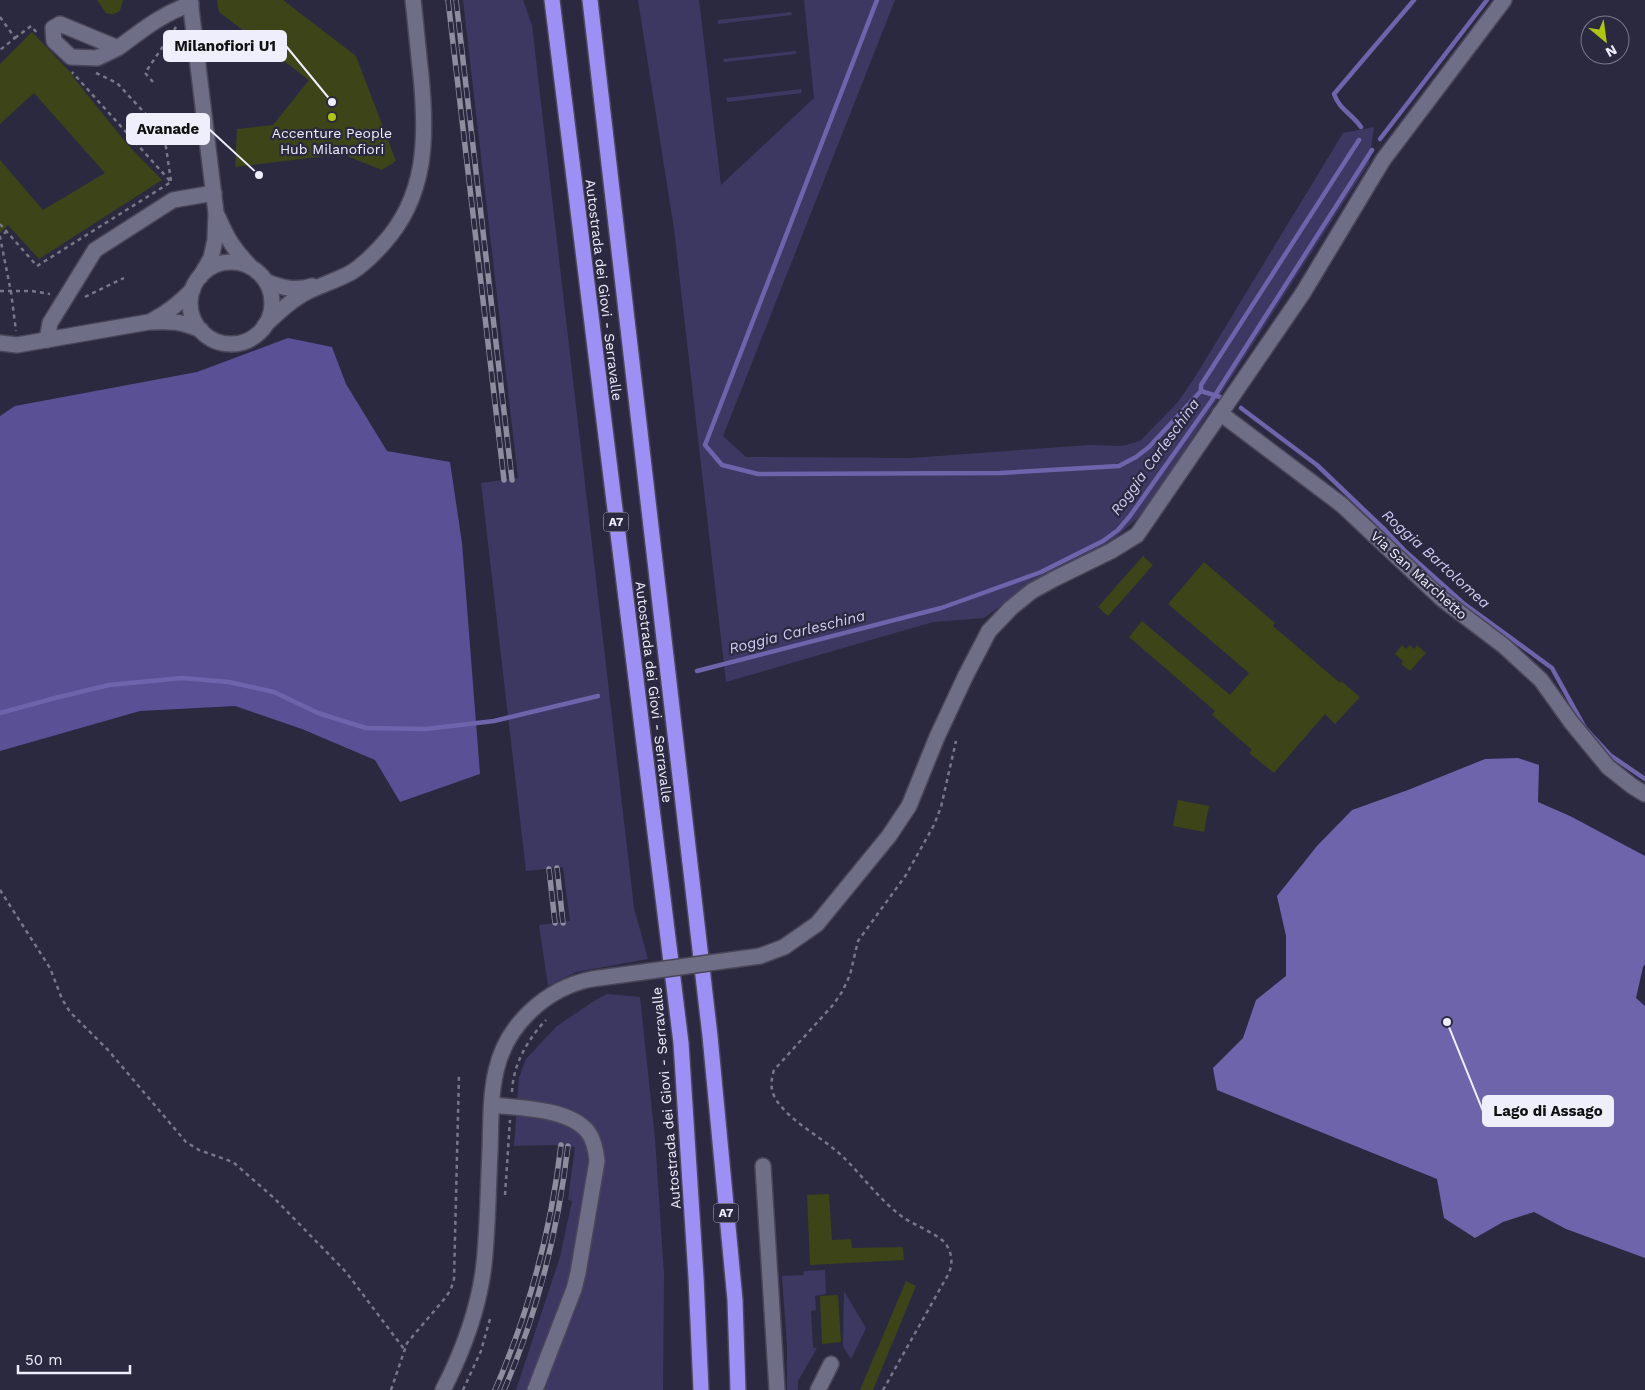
<svg xmlns="http://www.w3.org/2000/svg" width="1645" height="1390" font-family="'Work Sans',sans-serif">
<style>
.green{fill:#3d3862}
.forest{fill:#5a5096}
.water{fill:#6d64ac}
.lines{fill:none;stroke-linecap:round;stroke-linejoin:round}
.stream{stroke:#6d64ac;stroke-width:4.5}
.building{fill:#3c4418}
.minor-casing{stroke:#494659;stroke-width:18}
.highway-casing{stroke:#494659;stroke-width:18}
.path{stroke:#78778a;stroke-width:2.5;stroke-dasharray:4 4;stroke-linecap:butt}
.minor{stroke:#6f6e87;stroke-width:15}
.highway{stroke:#9d90f5;stroke-width:15}
.rail-casing{stroke:#8e8c9f;stroke-width:5.5}
.rail{stroke:#2b293f;stroke-width:4;stroke-dasharray:11;stroke-linecap:butt}
.minor-bridge-casing{stroke:#494659;stroke-width:18;stroke-linecap:butt}
.minor-bridge{stroke:#6f6e87;stroke-width:15}
.poi-dot{fill:#aec60c;stroke:#2b293f;stroke-width:2}
.labels{text-anchor:middle;stroke-width:4.5;stroke-linejoin:round;paint-order:stroke}
.shield{fill:#2b293f;stroke:#b4b3c4;stroke-width:1}
.shield-label{font-size:12px;font-weight:bold;fill:#efeefd}
.poi-label{font-size:14px;fill:#efeefd;stroke:#2b293f}
.street-label{font-size:14px;fill:#efeefd;stroke:#2b293f}
.water-label{font-size:15px;font-style:italic;fill:#ceccf4;stroke:#2b293f}
.leader{fill:none;stroke:#efeefd;stroke-width:2}
.callout-dot{fill:#efeefd;stroke:#2b293f;stroke-width:2}
.callout{fill:#efeefd;stroke:#efeefd;stroke-width:2}
.callout-label{font-size:15px;text-anchor:middle;font-weight:bold;fill:#111}
</style>
<rect width="100%" height="100%" fill="#2b293f"/>
<g class="green">
<polygon points="463,0 523,0 532,25 634,908 648,959 576,972 548,986 539,925 570,921 563,867 526,871 481,483 518,478"/>
<polygon points="638,0 699,0 721,185 814,98 804,0 895,0 723,436 746,457 911,458 1089,445 1122,446 1140,441 1178,402 1195,377 1343,133 1374,127 1369,163 1190,442 1143,513 1106,546 1029,585 984,618 933,622 726,682 674,229"/>
<polygon points="791,12 792,15 718,24 718,20"/>
<polygon points="796,51 796,54 724,62 723,59"/>
<polygon points="801,89 802,93 727,102 726,98"/>
<polygon points="607,994 640,997 655,1139 664,1274 663,1390 516,1390 560,1257 572,1201 568,1200 575,1147 554,1145 514,1146 519,1078 526,1059 557,1026 594,1001"/>
<polygon points="825,1270 826,1294 815,1296 816,1310 811,1311 813,1348 817,1348 798,1381 798,1390 787,1390 787,1345 782,1276 803,1275 804,1271"/>
<polygon points="844,1291 866,1328 851,1359 843,1346"/>
</g>
<polygon class="forest" points="288,338 332,347 346,384 387,451 450,462 462,543 480,774 400,802 375,760 302,729 235,706 140,711 0,751 0,416 15,406 197,372"/>
<polygon class="water" points="1518,758 1539,765 1538,802 1570,816 1645,856 1645,964 1643,967 1636,998 1645,1006 1645,1258 1566,1229 1534,1212 1503,1222 1475,1238 1444,1218 1437,1179 1217,1090 1213,1068 1243,1038 1256,1000 1286,976 1286,936 1277,896 1317,846 1352,810 1408,790 1485,759"/>
<g class="lines">
<g class="stream">
<polyline points="877,0 705,445 722,465 758,474 1000,473 1119,466 1136,457 1149,447 1201,391"/>
<path d="M 1361,127 C 1353,115 1339,109 1334,94 L 1414,0"/>
<polyline points="1380,139 1487,0"/>
<polyline points="1223,398 1201,391 1201,385 1359,140"/>
<polyline points="1241,408 1317,465 1385,530 1406,552 1463,603 1552,668 1585,728 1610,755 1645,779"/>
<polyline points="697,671 941,608 969,598 1041,572 1103,541 1118,530 1130,516 1212,400 1372,150"/>
<polyline points="0,713 55,698 109,685 182,678 229,682 274,692 318,713 366,728 426,729 494,721 598,696"/>
</g>
</g>
<g class="building">
<polygon points="97,0 123,0 120,11 114,14 110,14 106,13"/>
<polygon points="217,0 283,0 356,56 396,161 382,170 342,154 235,167 237,129 273,125 309,80 219,12"/>
<polygon points="32,32 74,76 73,77 127,144 162,180 39,259 8,225 0,233 0,160 43,210 105,173 34,93 0,124 0,64"/>
<polygon points="1143,556 1153,565 1108,616 1098,607"/>
<polygon points="1204,562 1275,623 1273,626 1340,683 1341,681 1360,697 1335,724 1325,714 1274,773 1249,753 1252,750 1212,715 1215,711 1129,637 1142,621 1230,695 1249,673 1168,604"/>
<polygon points="1402,645 1406,649 1410,645 1414,649 1417,645 1426,653 1410,671 1401,664 1403,661 1395,654"/>
<polygon points="1178,800 1209,806 1204,832 1173,826"/>
<polygon points="829,1194 832,1240 851,1239 852,1248 903,1247 904,1260 810,1265 807,1195"/>
<polygon points="906,1281 916,1286 873,1390 860,1390"/>
<polygon points="838,1295 841,1342 822,1344 820,1296"/>
</g>
<g class="lines">
<defs>
<g id="minor">
<polyline points="190,0 216,213 215,240 211,258 200,277"/>
<path d="M 118,48 L 97,58 L 71,57 L 54,41 L 53,28 L 60,24 L 118,48 C 141,31 163,13 191,4"/>
<path d="M 218,217 C 227,238 234,250 250,266"/>
<circle cx="231" cy="303" r="41"/>
<path d="M 267,282 C 283,288 296,291 312,286"/>
<path d="M 153,320 C 169,312 180,302 193,289"/>
<path d="M 265,325 C 278,313 291,300 307,292 C 321,285 338,280 352,272 C 363,265 374,254 383,244 C 427,196 427,137 421,76 C 418,50 416,25 413,0"/>
<polyline points="47,340 50,323 95,250 173,200 214,193"/>
<path d="M 0,343 L 17,345 L 149,322 C 171,321 181,321 201,330"/>
<polyline points="1220,413 1342,505 1442,599 1504,646 1541,680 1571,722 1608,767 1632,786 1645,794"/>
<polyline points="760,956 784,947 817,924 889,836 909,806 937,737 966,675 989,631 1011,608 1032,591 1054,579 1111,551 1137,535 1303,293 1383,160 1504,0"/>
<path d="M 492,1105 C 519,1108 569,1108 588,1132 C 594,1140 596,1151 597,1161 L 578,1273 L 574,1289 L 535,1390"/>
<polyline points="763,1166 777,1390"/>
<path d="M 443,1390 C 463,1351 479,1309 484,1264 C 488,1227 488,1189 490,1151 C 491,1124 490,1097 496,1071 C 506,1025 546,988 592,979"/>
<polyline points="818,1390 831,1364"/>
</g>
<g id="highway">
<polyline points="552,0 681,1043 696,1277 701,1390"/>
<polyline points="590,0 710,1036 735,1300 738,1390"/>
</g>
</defs>
<use href="#minor" class="minor-casing"/>
<use href="#highway" class="highway-casing"/>
<g class="path">
<polyline points="0,17 15,38 0,50"/>
<polyline points="15,38 31,26 38,34"/>
<polyline points="96,73 117,83 164,134 171,181"/>
<polyline points="153,82 145,73 176,27"/>
<polyline points="0,224 37,266 171,182 72,72"/>
<polyline points="7,231 0,237 11,292 16,331"/>
<polyline points="0,291 32,291 50,294"/>
<polyline points="85,297 124,278"/>
<polyline points="0,890 50,968 62,999 70,1012 108,1050 186,1142 199,1150 233,1162 274,1198 346,1272 404,1349"/>
<path d="M 512,1092 C 513,1065 527,1040 546,1020"/>
<polyline points="505,1195 510,1120"/>
<polyline points="391,1390 407,1343 446,1297 451,1289 454,1279 459,1074"/>
<polyline points="463,1390 481,1351 490,1319"/>
<path d="M 883,1390 L 949,1273 C 953,1262 952,1254 946,1244 C 939,1235 915,1225 904,1218 C 880,1201 863,1176 842,1156 C 823,1138 796,1125 780,1105 C 770,1093 770,1083 774,1070 L 833,1005 L 842,992 L 850,975 L 858,941 L 906,875 L 934,825 L 941,807 L 956,741"/>
</g>
<use href="#minor" class="minor"/>
<use href="#highway" class="highway"/>
<defs>
<g id="rail">
<polyline points="448,0 504,480"/>
<polyline points="456,0 512,480"/>
<polyline points="557,868 563,923"/>
<polyline points="549,869 555,923"/>
<path d="M 495,1390 C 529,1312 551,1230 561,1145"/>
<path d="M 504,1390 C 538,1312 558,1230 568,1146"/>
</g>
</defs>
<use href="#rail" class="rail-casing"/>
<use href="#rail" class="rail"/>
<defs>
<polyline id="minor-bridge" points="592,979 760,956"/>
</defs>
<use href="#minor-bridge" class="minor-bridge-casing"/>
<use href="#minor-bridge" class="minor-bridge"/>
</g>
<circle class="poi-dot" cx="332" cy="117" r="5"/>
<g class="labels">
<g class="shield">
<rect x="603.5" y="512.5" width="25" height="19" rx="4"/>
<rect x="713.5" y="1203.5" width="25" height="19" rx="4"/>
</g>
<g class="shield-label">
<text x="616" y="526">A7</text>
<text x="726" y="1217">A7</text>
</g>
<g class="poi-label">
<text x="332" y="138">Accenture People<tspan x="332" dy="16">Hub Milanofiori</tspan></text>
</g>
<g class="street-label">
<text transform="translate(604 290) rotate(83)" y="5">Autostrada dei Giovi - Serravalle</text>
<text transform="translate(1419 575) rotate(42)" y="5">Via San Marchetto</text>
<text transform="translate(654 692) rotate(83)" y="5">Autostrada dei Giovi - Serravalle</text>
<text transform="translate(666 1098) rotate(-95)" y="5">Autostrada dei Giovi - Serravalle</text>
</g>
<g class="water-label">
<text transform="translate(1155 457) rotate(-54)" y="5">Roggia Carleschina</text>
<text transform="translate(1436 559) rotate(42)" y="5">Roggia Bartolomea</text>
<text transform="translate(797 632) rotate(-14)" y="5">Roggia Carleschina</text>
</g>
</g>
<path class="leader" d="M332 102L286 46M259 175L209 129M1447 1022L1483 1111"/>
<g class="callout-dot">
<circle cx="332" cy="102" r="5"/>
<circle cx="259" cy="175" r="5"/>
<circle cx="1447" cy="1022" r="5"/>
</g>
<g class="callout">
<rect x="164" y="31" width="122" height="30" rx="5"/>
<rect x="127" y="114" width="82" height="30" rx="5"/>
<rect x="1483" y="1096" width="130" height="30" rx="5"/>
</g>
<g class="callout-label">
<text x="225" y="51">Milanofiori U1</text>
<text x="168" y="134">Avanade</text>
<text x="1548" y="1116">Lago di Assago</text>
</g>
<g transform="translate(1605 40) rotate(151)"><circle r="24" fill="#2b293f" stroke="#79788b"/>
<path d="M0-4L9 19L0 12L-9 19Z" fill="#aec60c"/>
<text y="-8" font-size="14" font-weight="bold" text-anchor="middle" fill="#efeefd">N</text>
</g>
<path d="M18 1365v8h112v-8" fill="none" stroke="#efeefd" stroke-width="2.5"/>
<text x="25" y="1365" font-size="15" fill="#efeefd" stroke="#2b293f" stroke-width="4" paint-order="stroke">50 m</text>
</svg>
